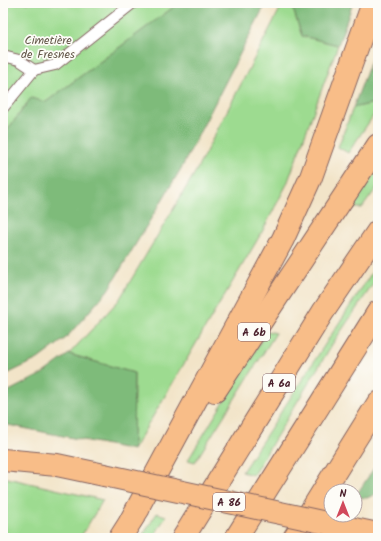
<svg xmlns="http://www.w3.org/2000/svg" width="381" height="541" font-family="Kalam,sans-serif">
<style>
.green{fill:#9ddb90;stroke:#747d5e}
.forest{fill:#7ebb7a;stroke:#646d52}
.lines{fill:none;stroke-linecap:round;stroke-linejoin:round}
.lane-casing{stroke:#856462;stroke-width:12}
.highway-casing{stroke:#856462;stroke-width:24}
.lane{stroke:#fff;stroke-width:10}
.highway{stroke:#f8bd88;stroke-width:22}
.highway-bridge-casing{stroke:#856462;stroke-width:24;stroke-linecap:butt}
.highway-bridge{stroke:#f8bd88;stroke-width:22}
.labels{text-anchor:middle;stroke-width:3.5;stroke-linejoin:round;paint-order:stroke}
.shield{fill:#fdfcf7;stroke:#806168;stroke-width:1}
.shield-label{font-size:11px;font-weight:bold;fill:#4a1f2b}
.park-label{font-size:12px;fill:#635749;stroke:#fdfcf7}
</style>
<rect width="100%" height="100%" fill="#fdfcf7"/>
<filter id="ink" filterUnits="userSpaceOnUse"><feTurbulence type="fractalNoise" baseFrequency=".025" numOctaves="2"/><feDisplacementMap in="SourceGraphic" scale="8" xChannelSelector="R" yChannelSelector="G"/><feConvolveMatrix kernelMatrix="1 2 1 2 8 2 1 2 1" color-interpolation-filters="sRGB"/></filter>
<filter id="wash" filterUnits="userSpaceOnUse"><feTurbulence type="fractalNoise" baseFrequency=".012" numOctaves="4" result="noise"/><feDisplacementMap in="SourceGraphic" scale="16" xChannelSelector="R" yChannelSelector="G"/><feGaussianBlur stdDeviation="0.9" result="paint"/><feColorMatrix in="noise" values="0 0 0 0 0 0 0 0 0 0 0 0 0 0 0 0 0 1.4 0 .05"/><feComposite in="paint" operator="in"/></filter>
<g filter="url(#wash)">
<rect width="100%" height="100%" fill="#f2e4c8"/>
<g class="green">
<polygon points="3,3 179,3 46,102 31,98 3,136"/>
<polygon points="283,3 291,3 302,36 338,45 287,184 262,232 133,450 134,373 69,354 119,300 196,171"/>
<polygon points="378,102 378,109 348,153 338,147 353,108"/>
<polygon points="378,167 378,186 362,208 349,208"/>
<polygon points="378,263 378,277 333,343 253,475 242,472"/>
<polygon points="267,331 276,333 195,462 188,460"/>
<polygon points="3,477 103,500 80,538 3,538"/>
<polygon points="157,513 166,516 153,538 141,538"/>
</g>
<g class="forest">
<polygon points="179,3 266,3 182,167 108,290 66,338 38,359 3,376 3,136 31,98 46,102"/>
<polygon points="291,3 353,3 338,45 302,36"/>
<polygon points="378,42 378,102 353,108"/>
<polygon points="69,354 134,373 133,450 3,424 3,394 42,374"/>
<polygon points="378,462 378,493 367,498 355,497"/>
</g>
</g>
<g filter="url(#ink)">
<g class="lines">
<defs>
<g id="lane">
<polyline points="3,56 19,60 34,70"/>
<polyline points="34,70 55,65 133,3"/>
<polyline points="3,108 34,70"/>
</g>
<g id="highway">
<polyline points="215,391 378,145"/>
<polyline points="3,460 57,465 104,475"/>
<polyline points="131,520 283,239 311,177 373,3"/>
<polyline points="354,529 378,534"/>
<polyline points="120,538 139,508"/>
<polyline points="183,538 323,312 378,231"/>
<polyline points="236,538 378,312"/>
<polyline points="294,538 378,403"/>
</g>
</defs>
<use href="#lane" class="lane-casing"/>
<use href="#highway" class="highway-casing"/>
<use href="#lane" class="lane"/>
<use href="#highway" class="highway"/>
<defs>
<polyline id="highway-bridge" points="104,475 354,529"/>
</defs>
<use href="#highway-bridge" class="highway-bridge-casing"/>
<use href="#highway-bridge" class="highway-bridge"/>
</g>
</g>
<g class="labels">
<g class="shield">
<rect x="238" y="323" width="32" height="18" rx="3"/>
<rect x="263" y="374" width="32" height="18" rx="3"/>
<rect x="213" y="493" width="32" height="18" rx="3"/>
</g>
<g class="shield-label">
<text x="254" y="336">A 6b</text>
<text x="279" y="387">A 6a</text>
<text x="229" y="506">A 86</text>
</g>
<g class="park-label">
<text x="48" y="44">Cimetière<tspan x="48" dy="14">de Fresnes</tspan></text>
</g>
</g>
<rect width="381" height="541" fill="none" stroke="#fdfcf7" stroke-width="16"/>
<g transform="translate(343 503)"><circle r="19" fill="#fdfcf7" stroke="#b5a4a5"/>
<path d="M0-3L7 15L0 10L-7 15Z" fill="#d1495b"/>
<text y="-6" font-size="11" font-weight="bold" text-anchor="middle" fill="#4a1f2b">N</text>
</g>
</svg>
